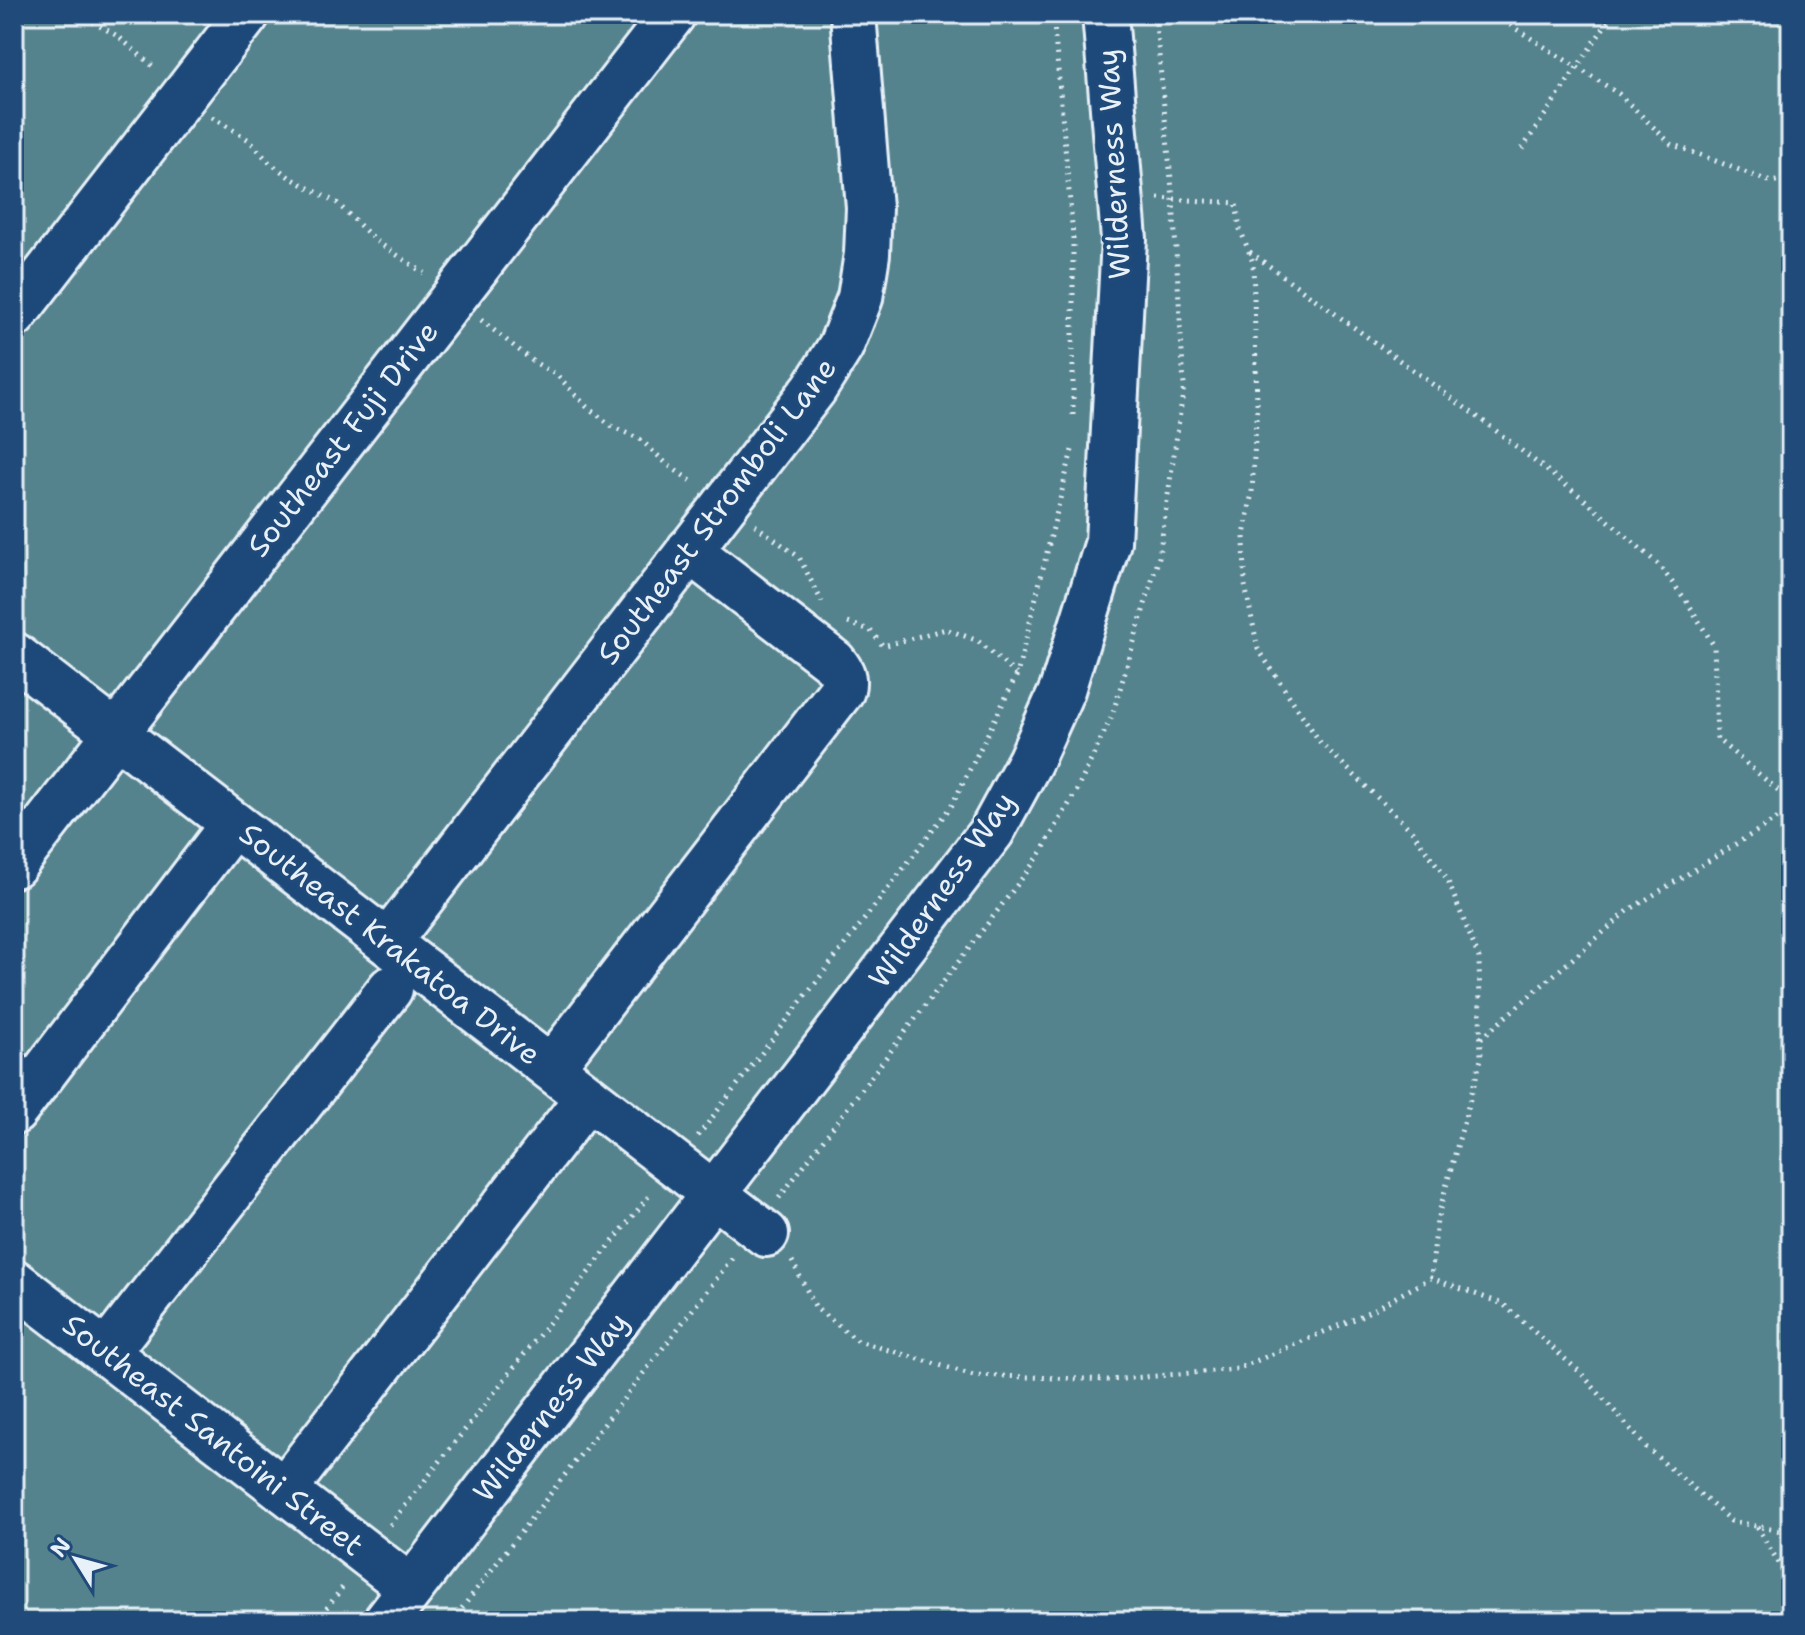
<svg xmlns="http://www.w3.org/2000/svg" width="1805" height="1635" font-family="'Shantell Sans',sans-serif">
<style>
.green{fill:#54838d;stroke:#9ebac2;stroke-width:2}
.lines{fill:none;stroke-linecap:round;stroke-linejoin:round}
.minor-casing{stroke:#e8f1f8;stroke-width:50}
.path{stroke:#e8f1f8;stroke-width:5;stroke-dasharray:2 6;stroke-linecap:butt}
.minor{stroke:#1f4a7a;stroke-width:44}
.labels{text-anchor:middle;stroke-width:7;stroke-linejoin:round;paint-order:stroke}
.street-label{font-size:30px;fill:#e8f1f8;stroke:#1f4a7a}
</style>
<rect width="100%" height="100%" fill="#1f4a7a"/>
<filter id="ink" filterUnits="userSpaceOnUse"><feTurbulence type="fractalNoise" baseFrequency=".0125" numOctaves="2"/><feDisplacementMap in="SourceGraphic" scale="16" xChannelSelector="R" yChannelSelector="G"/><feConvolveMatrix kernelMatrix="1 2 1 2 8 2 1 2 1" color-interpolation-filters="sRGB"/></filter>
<g filter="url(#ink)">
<rect class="green" x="14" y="14" width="1777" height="1607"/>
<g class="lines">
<defs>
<g id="minor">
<polyline points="14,315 247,14"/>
<polyline points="14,655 766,1234"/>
<polyline points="14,865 673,14"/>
<polyline points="388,942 814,389 841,346 860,298 867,254 869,208 853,14"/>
<path d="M 551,1068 L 842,690 C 845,677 842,672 834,662 L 689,550"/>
<polyline points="14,1112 233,824"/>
<polyline points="14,1282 411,1588"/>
<polyline points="106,1353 390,989"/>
<polyline points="284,1490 588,1097"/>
<polyline points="386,1621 992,831 1030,761 1062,690 1108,542 1124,239 1105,14"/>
</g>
</defs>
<use href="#minor" class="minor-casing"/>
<g class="path">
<polyline points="79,14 119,37 156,69"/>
<polyline points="1053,14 1073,236 1073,420"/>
<polyline points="1510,25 1619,94 1671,144 1771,182 1791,178"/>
<polyline points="212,117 249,140 269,162 289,177 337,203 376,241 424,273"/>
<polyline points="1522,149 1613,14"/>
<polyline points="1158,198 1236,203 1240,229 1253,262 1257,403 1252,492 1244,536 1245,585 1258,649 1320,742 1412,831 1447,879 1479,958 1481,1059 1437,1220 1431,1278"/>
<polyline points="1250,252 1486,423 1585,500 1659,565 1688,603 1714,646 1717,739 1791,801"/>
<polyline points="481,320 534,362 558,376 586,406 613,427 640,439 668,465 694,483"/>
<polyline points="755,525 799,557 822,602"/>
<polyline points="848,623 870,630 883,646 946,629 978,641 1017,675"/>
<polyline points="1481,1038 1629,910 1791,810"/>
<polyline points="698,1136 952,805 1017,675 1072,450"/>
<polyline points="779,1198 1039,856 1077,790 1112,716 1159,557 1184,386 1173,200 1155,14"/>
<polyline points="792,1261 816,1308 858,1341 973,1375 1110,1380 1237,1369 1359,1317 1431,1278 1503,1304 1581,1373 1647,1448 1731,1521 1791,1533"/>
<polyline points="390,1525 651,1193"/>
<polyline points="1757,1527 1791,1583"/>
<polyline points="317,1621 345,1584"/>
<polyline points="452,1621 734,1256"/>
</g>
<use href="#minor" class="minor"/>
</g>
</g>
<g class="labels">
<g class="street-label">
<text transform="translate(1114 164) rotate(-93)" y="10">Wilderness Way</text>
<text transform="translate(343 439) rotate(-52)" y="10">Southeast Fuji Drive</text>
<text transform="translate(717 511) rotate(-53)" y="10">Southeast Stromboli Lane</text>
<text transform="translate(942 890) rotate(-55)" y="10">Wilderness Way</text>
<text transform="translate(390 944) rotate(38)" y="10">Southeast Krakatoa Drive</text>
<text transform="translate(551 1407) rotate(-52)" y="10">Wilderness Way</text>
<text transform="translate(213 1435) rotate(38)" y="10">Southeast Santoini Street</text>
</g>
</g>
<rect width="1805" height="1635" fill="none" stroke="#1f4a7a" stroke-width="48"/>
<rect x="24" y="24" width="1757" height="1587" fill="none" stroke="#e8f1f8" stroke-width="3" filter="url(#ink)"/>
<g transform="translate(76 1559) rotate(307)" stroke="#1f4a7a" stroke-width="6" paint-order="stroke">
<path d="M0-6L14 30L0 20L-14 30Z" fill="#e8f1f8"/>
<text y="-12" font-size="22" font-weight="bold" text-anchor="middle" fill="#e8f1f8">N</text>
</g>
</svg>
